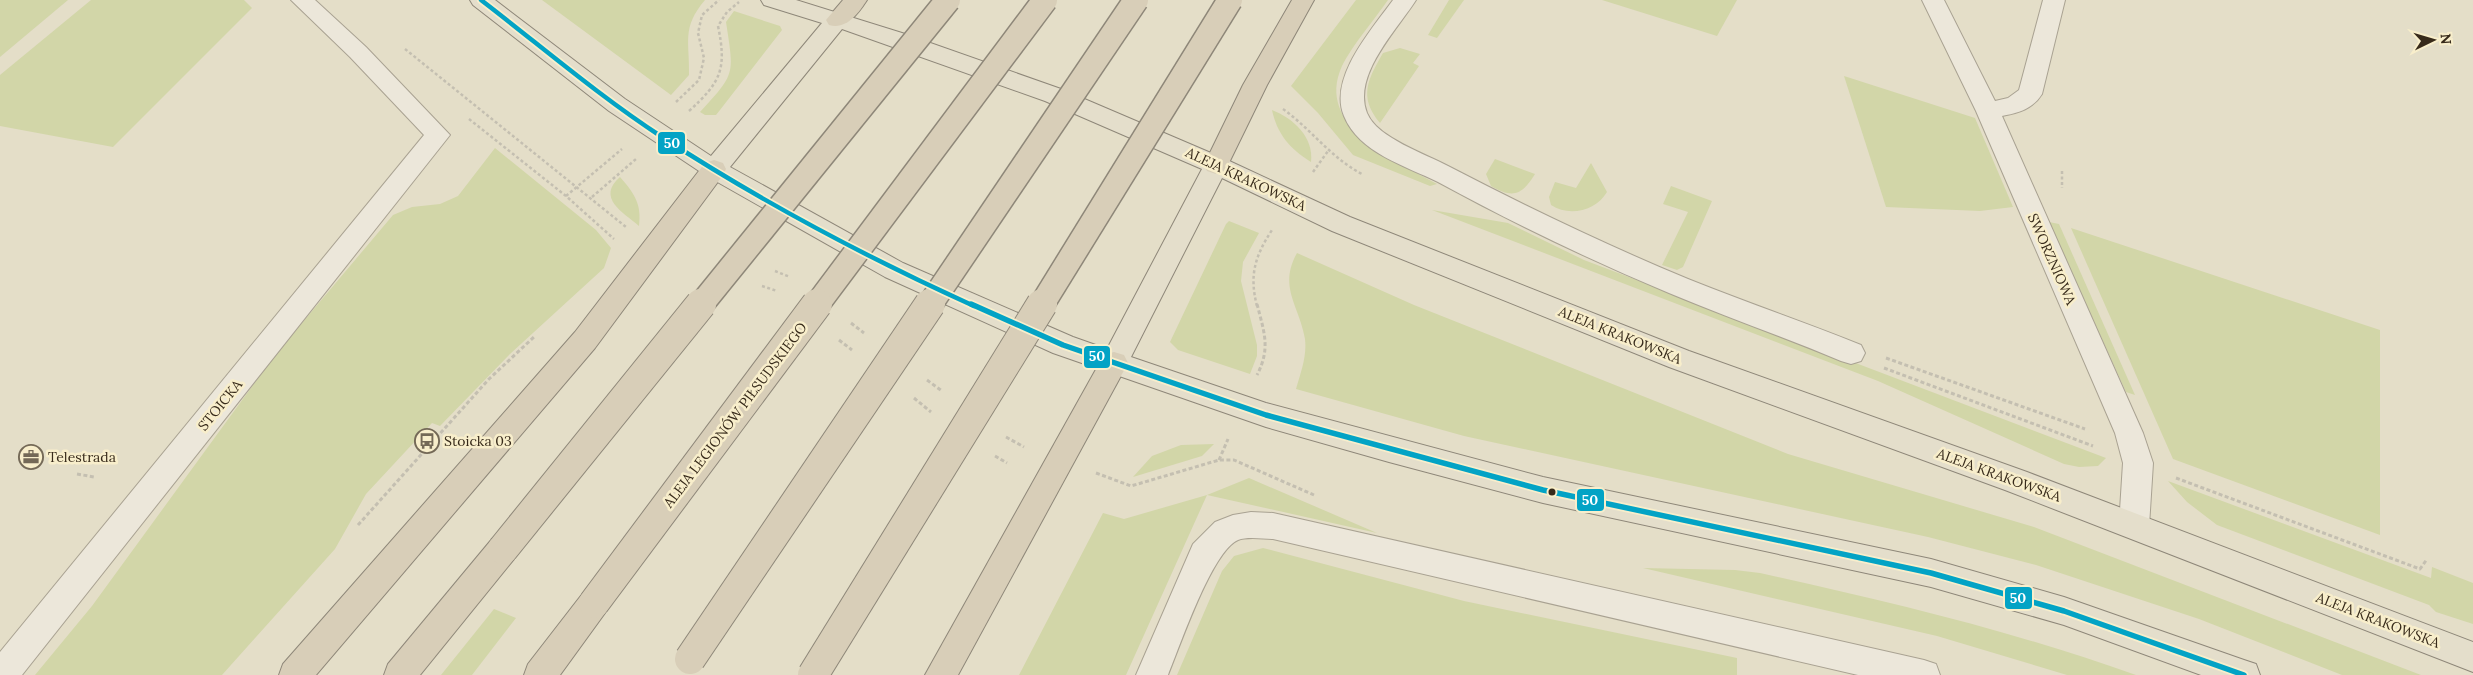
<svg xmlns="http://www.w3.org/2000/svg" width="2473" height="675" font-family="Lora,serif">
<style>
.green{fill:#d2d6a8}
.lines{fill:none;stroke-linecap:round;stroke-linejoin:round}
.minor-casing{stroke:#a9a292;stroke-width:2}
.major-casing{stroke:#8e8779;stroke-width:2}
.highway-casing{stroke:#8e8779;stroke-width:2}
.path-far1{stroke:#c4bfb1;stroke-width:2.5;stroke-dasharray:3 2.5;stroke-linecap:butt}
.path{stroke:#c4bfb1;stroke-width:3;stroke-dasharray:4 2.5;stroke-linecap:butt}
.minor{fill:#ece7da;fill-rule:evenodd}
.major{fill:#e4decb;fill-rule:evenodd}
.highway{fill:#d8ceb8;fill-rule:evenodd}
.highway-bridge-far1-casing{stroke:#8e8779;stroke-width:27;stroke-linecap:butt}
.highway-bridge-casing{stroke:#8e8779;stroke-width:32;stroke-linecap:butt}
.highway-bridge-far1{stroke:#d8ceb8;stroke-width:24}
.highway-bridge{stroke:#d8ceb8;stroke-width:30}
.bus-1-far1-casing{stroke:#f8eecb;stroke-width:8}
.bus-1-casing{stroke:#f8eecb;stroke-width:9}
.bus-1-far1{stroke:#03a3c5;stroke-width:4.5}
.bus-1{stroke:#03a3c5;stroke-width:5.5}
.bus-dot{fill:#372a1a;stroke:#f8eecb;stroke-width:2}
.labels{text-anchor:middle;stroke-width:5;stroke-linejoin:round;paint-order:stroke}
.street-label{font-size:14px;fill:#372a1a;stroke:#f8eecb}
.poi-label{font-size:14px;fill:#372a1a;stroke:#f8eecb;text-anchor:start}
.line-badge{stroke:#f8eecb;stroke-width:2}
.badge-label{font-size:14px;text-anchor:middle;font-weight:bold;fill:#fff}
</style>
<rect width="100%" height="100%" fill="#e4dec8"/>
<g class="green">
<polygon points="0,0 68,0 0,57"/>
<polygon points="91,0 244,0 252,8 113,147 0,126 0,75"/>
<path d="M 542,0 L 705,0 C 681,28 690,42 689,75 L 671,95 Z"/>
<path d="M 1356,0 L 1388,0 C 1374,20 1352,46 1342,66 C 1314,127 1396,161 1437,184 L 1430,186 L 1353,155 L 1318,113 L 1291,86 Z"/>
<polygon points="1449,0 1464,0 1437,38 1428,35"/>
<polygon points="1602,0 1737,0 1717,36"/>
<path d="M 734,11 L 780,26 L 782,30 L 720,110 L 716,115 L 705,115 L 700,112 C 736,73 734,75 726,22 Z"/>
<path d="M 1400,48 L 1420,54 L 1413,63 L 1419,66 L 1380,123 C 1358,97 1368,79 1383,53 Z"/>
<polygon points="1844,76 1975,118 2013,207 1980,211 1886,207"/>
<path d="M 1272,110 C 1293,118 1314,137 1311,162 C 1290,149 1277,134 1272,110 Z"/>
<polygon points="495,148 596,230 611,248 604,268 510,354 440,426 432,423 366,494 335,549 222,675 35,675 92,606 275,355 393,215 412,207 440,204 458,196"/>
<path d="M 1495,159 L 1535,174 C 1522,195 1513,199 1491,186 L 1486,174 Z"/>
<path d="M 1591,163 L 1607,192 C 1596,211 1569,217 1551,205 L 1549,197 L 1555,182 L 1576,188 Z"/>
<path d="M 620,177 C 634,193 642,204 639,226 C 623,212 596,198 620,177 Z"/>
<polygon points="1671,186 1712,201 1683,267 1677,270 1662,265 1688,212 1663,204"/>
<polygon points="1432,210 1508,223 1584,260 2106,458 2098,466 2079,467 2064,464 1878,381"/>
<polygon points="1229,221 1259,233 1243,262 1241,281 1257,345 1257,356 1250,374 1178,350 1170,342 1226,224"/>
<polygon points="2049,222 2059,224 2135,395 2126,392"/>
<polygon points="2071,228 2380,330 2380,535 2173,459"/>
<path d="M 1297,253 L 1414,305 L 1788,454 L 2034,527 L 2421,675 L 2342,675 L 2199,619 L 2036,565 L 1928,537 L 1464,436 L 1296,389 C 1301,372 1307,356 1305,339 C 1299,305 1278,287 1297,253 Z"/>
<polygon points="1214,444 1202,456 1133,477 1152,456 1181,445"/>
<polygon points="1249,478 1377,533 1207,495 1126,675 1019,675 1103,513 1124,519 1207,495"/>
<polygon points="2168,481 2431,578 2432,567 2473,583 2473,624 2436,612 2429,605 2217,525 2187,502"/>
<polygon points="1263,548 1464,601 1737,658 1737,675 1177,675 1222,571 1234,556"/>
<path d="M 1643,568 L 1735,570 L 1760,573 C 1887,601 2013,631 2136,675 L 2067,675 L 1937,636 Z"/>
<polygon points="494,609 516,618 472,675 441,675"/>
</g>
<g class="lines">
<defs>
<g id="minor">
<polygon points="291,0 315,0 366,47 450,135 22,675 0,675 0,652 424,135 350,57"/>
<path d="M 1393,0 L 1416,0 C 1397,30 1352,75 1367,113 C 1377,138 1426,154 1448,166 C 1527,207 1606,245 1688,279 C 1745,302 1804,322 1861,345 L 1865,353 L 1861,361 L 1851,364 L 1841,361 C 1784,337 1726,317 1669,293 C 1590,260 1513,223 1438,182 C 1406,166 1359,153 1344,116 C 1328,78 1372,29 1393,0 Z"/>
<path d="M 1922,0 L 1944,0 L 1995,101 L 2008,98 L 2019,90 L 2043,0 L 2065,0 L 2042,94 C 2033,109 2018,113 2002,116 L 2143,433 L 2153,463 L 2149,526 L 2145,535 L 2134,539 L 2123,535 L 2119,526 L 2123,463 L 2115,433 L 1976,111 Z"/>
<path d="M 1251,512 L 1273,513 L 1924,660 L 1936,664 L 1940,675 L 1858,675 L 1273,539 C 1263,539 1248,536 1238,540 C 1212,551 1180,646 1168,675 L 1136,675 L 1193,544 L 1215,522 L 1233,515 Z"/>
</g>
<path id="major" d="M 470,0 L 495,0 L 625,99 L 711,156 L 822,23 L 764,5 L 761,0 L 796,0 L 902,33 L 1061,89 L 1225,159 L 1350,217 L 1689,351 L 2027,472 L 2473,642 L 2473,672 L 2005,490 L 1669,367 L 1332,231 L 1222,178 L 1131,357 L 1266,403 L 1543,477 L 1931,559 L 2064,597 L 2244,660 L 2256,664 L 2260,675 L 2201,675 L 2064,625 L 1931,587 L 1543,503 L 1389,462 L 1266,427 L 1053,353 L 885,277 L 705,175 L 609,111 L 473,5 ZM 842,29 L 1045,101 L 1202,169 L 1107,349 L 1073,337 L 903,263 L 730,167 Z"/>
<g id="highway">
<path d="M 843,0 L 867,0 C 858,14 846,30 829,25 L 826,20 Z"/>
<polygon points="1292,0 1314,0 1267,85 1225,171 1216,174 1207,171 1204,165 1243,85"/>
<polygon points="714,160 723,163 726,169 723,175 595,348 316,675 279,675 283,664 575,332 705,163"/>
<polygon points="1114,352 1124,355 1128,363 958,675 925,675 1104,355"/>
<polygon points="503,535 514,539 518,549 514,559 420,675 384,675 388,664 492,539"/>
<polygon points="594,589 605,593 610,603 605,613 560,675 524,675 528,664 583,593"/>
</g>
</defs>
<use href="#minor" class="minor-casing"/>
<use href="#major" class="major-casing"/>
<use href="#highway" class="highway-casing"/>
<g class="path-far1">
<polyline points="405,49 626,227"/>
<polyline points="676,102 699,80 704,58 698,33 702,15 719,0"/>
<path d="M 1283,109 C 1311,129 1331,158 1362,174"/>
<path d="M 689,111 C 721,82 727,69 718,26 L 727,12 L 739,2"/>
<polyline points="469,119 566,196 614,239"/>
<polyline points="2062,171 2062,188"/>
<polyline points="1313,172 1328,151"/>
<polyline points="566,196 622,149"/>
<polyline points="592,197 636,159"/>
<polyline points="775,271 790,277"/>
<polyline points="762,286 777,291"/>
<path d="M 1257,306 C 1249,275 1255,256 1272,230"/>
</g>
<g class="path">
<path d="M 1257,304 C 1264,332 1271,348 1257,375"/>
<polyline points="851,323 864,333"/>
<polyline points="839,340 852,350"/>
<polyline points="1886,358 2085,429"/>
<polyline points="1884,368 2093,446"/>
<polyline points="927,380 942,391"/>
<polyline points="914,398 931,412"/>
<polyline points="1006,437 1024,447"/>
<polyline points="995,456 1007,463"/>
<polyline points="1219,460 1228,439"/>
<polyline points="1096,473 1131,486 1219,460 1234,460 1314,495"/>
<polyline points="77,474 94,477"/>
<polyline points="2176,478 2420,569 2427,559"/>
<polyline points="358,525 489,379 535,336"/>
</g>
<use href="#minor" class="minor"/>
<use href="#major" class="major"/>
<use href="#highway" class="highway"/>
<defs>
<g id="highway-bridge-far1">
<polyline points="700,306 948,0"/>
<polyline points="816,306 1045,0"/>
<polyline points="929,306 1136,0"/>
<polyline points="1041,306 1230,0"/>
</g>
<g id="highway-bridge">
<polyline points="503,549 701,304"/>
<polyline points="594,603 817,304"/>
<polyline points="690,659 930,304"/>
<polyline points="813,675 1042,304"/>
</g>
</defs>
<use href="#highway-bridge-far1" class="highway-bridge-far1-casing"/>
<use href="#highway-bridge" class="highway-bridge-casing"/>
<use href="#highway-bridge-far1" class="highway-bridge-far1"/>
<use href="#highway-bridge" class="highway-bridge"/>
<defs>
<path id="bus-1-far1" d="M 481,0 C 541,46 599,96 662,137 C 759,200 868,258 974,306"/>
<polyline id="bus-1" points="971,304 1063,345 1266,415 1543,490 1931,573 2064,611 2244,675"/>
</defs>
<use href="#bus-1-far1" class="bus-1-far1-casing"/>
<use href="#bus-1" class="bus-1-casing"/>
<use href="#bus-1-far1" class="bus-1-far1"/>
<use href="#bus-1" class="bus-1"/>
</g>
<defs>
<symbol id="bus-ring" viewBox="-11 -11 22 22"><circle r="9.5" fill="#f8eecb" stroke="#746957" stroke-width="1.5"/><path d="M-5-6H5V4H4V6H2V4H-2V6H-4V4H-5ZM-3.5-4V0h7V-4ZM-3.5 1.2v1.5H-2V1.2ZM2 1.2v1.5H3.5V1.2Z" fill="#746957"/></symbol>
<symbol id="office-ring" viewBox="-11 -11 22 22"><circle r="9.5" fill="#f8eecb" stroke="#746957" stroke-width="1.5"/><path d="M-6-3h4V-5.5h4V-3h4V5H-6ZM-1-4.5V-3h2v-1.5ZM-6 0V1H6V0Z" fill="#746957"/></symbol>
</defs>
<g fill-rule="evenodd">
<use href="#bus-ring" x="413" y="427" width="28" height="28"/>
<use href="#office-ring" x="17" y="443" width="28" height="28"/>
</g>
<circle class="bus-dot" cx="1552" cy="492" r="4.5"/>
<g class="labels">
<g class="street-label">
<text transform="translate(1246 179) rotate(25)" y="5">ALEJA KRAKOWSKA</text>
<text transform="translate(2052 259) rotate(66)" y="5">SWORZNIOWA</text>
<text transform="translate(1620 335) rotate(22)" y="5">ALEJA KRAKOWSKA</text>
<text transform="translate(220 405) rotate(-51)" y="5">STOICKA</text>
<text transform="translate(735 415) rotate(-53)" y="5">ALEJA LEGIONÓW PIŁSUDSKIEGO</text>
<text transform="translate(1999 475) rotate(20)" y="5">ALEJA KRAKOWSKA</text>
<text transform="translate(2378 620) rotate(21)" y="5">ALEJA KRAKOWSKA</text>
</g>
<g class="poi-label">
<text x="444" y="446">Stoicka 03</text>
<text x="48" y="462">Telestrada</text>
</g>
</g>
<g class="line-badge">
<rect x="657" y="131" width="29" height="24" rx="5" fill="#03a3c5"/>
<rect x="1083" y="345" width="28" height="24" rx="5" fill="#03a3c5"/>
<rect x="1576" y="488" width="29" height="24" rx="5" fill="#03a3c5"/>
<rect x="2004" y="586" width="29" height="24" rx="5" fill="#03a3c5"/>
</g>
<g class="badge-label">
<text x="672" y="148">50</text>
<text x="1097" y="361">50</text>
<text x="1590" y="505">50</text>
<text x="2018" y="603">50</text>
</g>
<g transform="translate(2433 40) rotate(85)" stroke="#f8eecb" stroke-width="4" paint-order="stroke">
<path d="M0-4L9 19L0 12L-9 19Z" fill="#372a1a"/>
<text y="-8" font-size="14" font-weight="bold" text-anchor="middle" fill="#372a1a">N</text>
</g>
</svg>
